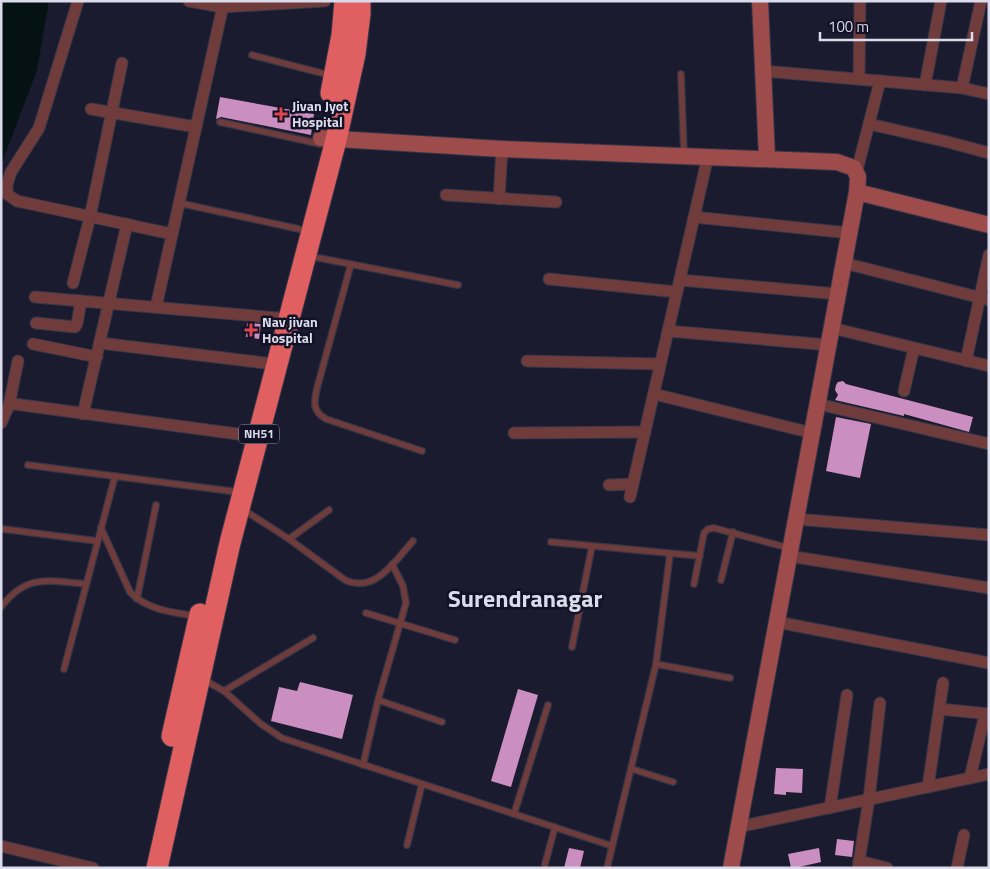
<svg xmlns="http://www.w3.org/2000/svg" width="990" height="869" font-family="'Titillium Web',sans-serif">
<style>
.water{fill:#051213}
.building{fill:#cb8ec1}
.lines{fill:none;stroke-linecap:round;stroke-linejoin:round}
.lane-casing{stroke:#363649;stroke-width:8}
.street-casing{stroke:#363649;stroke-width:13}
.secondary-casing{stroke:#363649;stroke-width:18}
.highway-casing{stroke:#363649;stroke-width:23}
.lane{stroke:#6f3c3b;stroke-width:5.5}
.street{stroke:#6f3c3b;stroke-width:11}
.secondary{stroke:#9d4b4b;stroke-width:16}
.highway{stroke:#e06061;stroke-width:21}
.health-dot{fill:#e0444e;stroke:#121125;stroke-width:2}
.labels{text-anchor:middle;stroke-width:5;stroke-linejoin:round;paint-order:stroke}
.shield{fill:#121125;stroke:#9f9fb0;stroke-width:1}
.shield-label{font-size:12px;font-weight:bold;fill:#dbdceb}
.poi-label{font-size:14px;font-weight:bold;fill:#dbdceb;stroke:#121125;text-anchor:start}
.town-label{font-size:24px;font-weight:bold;fill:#dbdceb;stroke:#121125}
</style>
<rect width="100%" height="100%" fill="#1b1b2f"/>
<polygon class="water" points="1,1 49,1 37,70 1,165"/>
<g class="building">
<polygon points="220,97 314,114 311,135 221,117 216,119"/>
<polygon points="247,323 261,324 259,339 246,337"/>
<polygon points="843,381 846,384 973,417 969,432 904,414 904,416 835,400 838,395 835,390 836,385 838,382"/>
<polygon points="836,417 871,424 860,478 826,471"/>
<polygon points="300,682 353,695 342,739 271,721 279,687 297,691"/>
<polygon points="518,689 538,695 511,787 491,781"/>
<polygon points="776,768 803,769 802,793 786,792 786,795 774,794"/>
<polygon points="837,839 854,841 852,857 835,855"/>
<polygon points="569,848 584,851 580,868 564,868"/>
<polygon points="819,848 821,862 799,867 799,868 791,868 788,854"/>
</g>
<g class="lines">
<defs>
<g id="lane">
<polyline points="252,55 329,75"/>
<polyline points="681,74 684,155"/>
<polyline points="220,122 320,144"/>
<polyline points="179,203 299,229"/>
<polyline points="309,256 458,285"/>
<path d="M 351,264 L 317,388 C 314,402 312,411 326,419 L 422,451"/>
<polyline points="28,465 230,491 239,493"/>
<path d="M 244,510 L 289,539 L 345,580 C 375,594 395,561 413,541"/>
<path d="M 101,528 L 130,592 C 147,610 172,612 194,616"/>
<polyline points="3,529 97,541"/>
<polyline points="289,539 329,510"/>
<polyline points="551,542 700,556"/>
<polyline points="721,580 733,532"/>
<polyline points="694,584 704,533 708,529 714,528 789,548"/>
<polyline points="137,599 156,505"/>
<path d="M 1,607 C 27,573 49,581 86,584"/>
<polyline points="366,613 455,640"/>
<polyline points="572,647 592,546"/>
<polyline points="656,664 730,678"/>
<polyline points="64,669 115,476"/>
<polyline points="204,680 224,691 261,724 282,738 612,846"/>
<polyline points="224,691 313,638"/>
<polyline points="378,700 442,722"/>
<polyline points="363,765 378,700 406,603 403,586 392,564"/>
<polyline points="632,769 673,782"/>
<polyline points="514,814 548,705"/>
<polyline points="407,845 422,784"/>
<polyline points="545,864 555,827"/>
<polyline points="607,868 656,664 670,554"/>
</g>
<g id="street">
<polyline points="78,1 39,128 11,172 7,184 7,194 17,201 172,234"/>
<polyline points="189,1 222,7 325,1"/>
<polyline points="763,71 962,88 989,94"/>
<polyline points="859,79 860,1"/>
<polyline points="925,85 941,1"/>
<polyline points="962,88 981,1"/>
<polyline points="91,109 196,127"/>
<polyline points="869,124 944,141 989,153"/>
<polyline points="856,174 880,81"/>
<polyline points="446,195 556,202"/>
<polyline points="499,199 502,149"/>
<polyline points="694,217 849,233"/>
<polyline points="844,263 989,300"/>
<polyline points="549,279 677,292"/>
<polyline points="680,280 838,294"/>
<polyline points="73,283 90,217 122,63"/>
<polyline points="35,297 278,318"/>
<polyline points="156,307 224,1"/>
<polyline points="36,323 75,327 77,324 81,301"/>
<polyline points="832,328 989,366"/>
<polyline points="668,331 829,345"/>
<polyline points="100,343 265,363"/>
<polyline points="33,344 97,357"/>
<polyline points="527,361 660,364"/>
<polyline points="966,361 989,255"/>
<polyline points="904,391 914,348"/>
<polyline points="654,394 812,433"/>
<polyline points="818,404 989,444"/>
<polyline points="9,405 18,361"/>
<polyline points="83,414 127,224"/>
<polyline points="1,423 9,405 14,404 245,435"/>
<polyline points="514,433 645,432"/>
<polyline points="609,485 633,484"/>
<polyline points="630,497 708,156"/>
<polyline points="796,519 989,535"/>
<polyline points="789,556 989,588"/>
<polyline points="777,622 989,663"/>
<polyline points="940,709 989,714"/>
<polyline points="970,778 985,714"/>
<polyline points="928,787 943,683"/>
<polyline points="830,808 847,695"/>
<polyline points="738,827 989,774"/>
<polyline points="1,846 93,868"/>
<polyline points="859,861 887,868"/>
<polyline points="858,868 869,799 880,703"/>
<polyline points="957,868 964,835"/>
</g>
<g id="secondary">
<polyline points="760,1 767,158"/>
<polyline points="321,138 502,149 837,162 854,168 858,177 857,192 731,868"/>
<polyline points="857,192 989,225"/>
</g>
<g id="highway">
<polyline points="331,93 342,35 345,1"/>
<polyline points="172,736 200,614"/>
<polyline points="157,868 230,543 336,140 355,54 360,14 360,1"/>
</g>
</defs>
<use href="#lane" class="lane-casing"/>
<use href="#street" class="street-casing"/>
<use href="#secondary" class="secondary-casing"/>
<use href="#highway" class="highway-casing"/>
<use href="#lane" class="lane"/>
<use href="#street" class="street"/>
<use href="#secondary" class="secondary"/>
<use href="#highway" class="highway"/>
</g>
<g class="health-dot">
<path d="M278.5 106.5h5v5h5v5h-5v5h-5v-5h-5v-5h5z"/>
<path d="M248.5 322.5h5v5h5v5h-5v5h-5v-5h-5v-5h5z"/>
</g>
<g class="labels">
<rect class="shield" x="239" y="424.5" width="40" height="19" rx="4"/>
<g class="shield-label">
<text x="259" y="438">NH51</text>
</g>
<g class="poi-label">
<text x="292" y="111">Jivan Jyot<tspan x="292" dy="16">Hospital</tspan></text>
<text x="262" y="327">Nav jivan<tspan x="262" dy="16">Hospital</tspan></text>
</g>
<g class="town-label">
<text x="525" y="607">Surendranagar</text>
</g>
</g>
<rect width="990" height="869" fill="none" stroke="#dbdceb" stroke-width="5"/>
<path d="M820 32v8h152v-8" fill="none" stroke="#dbdceb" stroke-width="2.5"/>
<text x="828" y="32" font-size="15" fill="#dbdceb" stroke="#121125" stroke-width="4" paint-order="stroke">100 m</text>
</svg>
